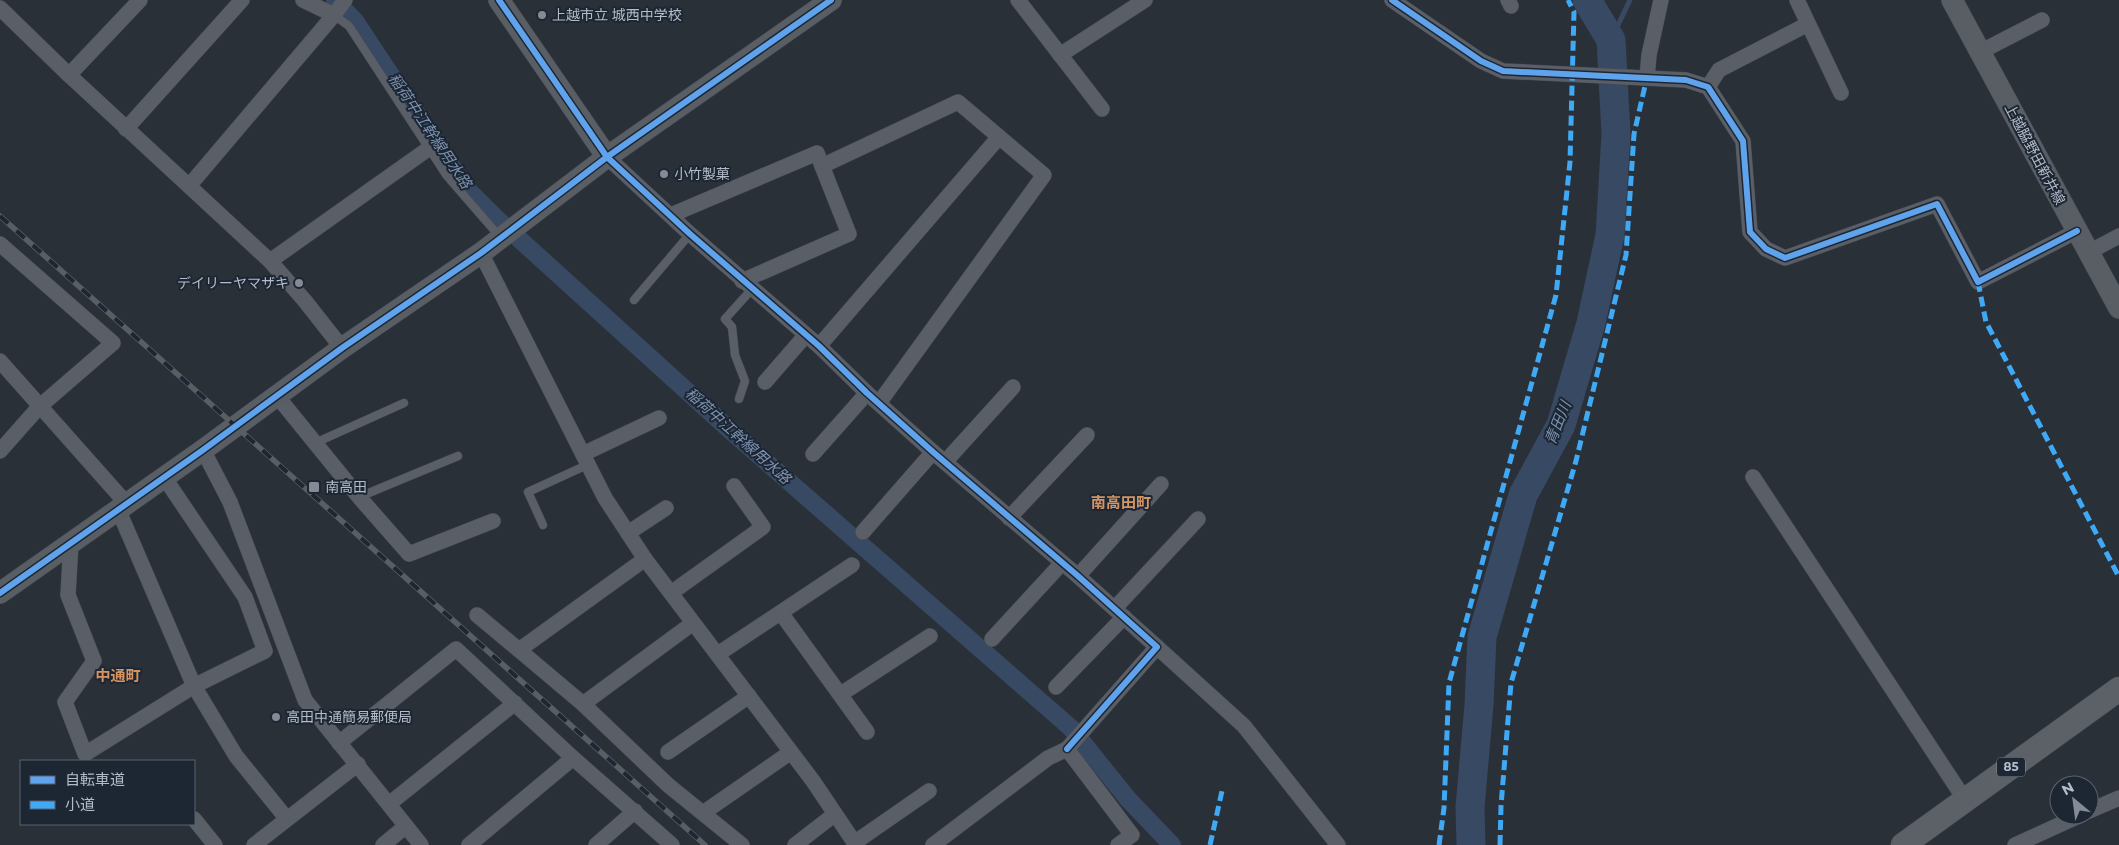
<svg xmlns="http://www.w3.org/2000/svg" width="2119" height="845" font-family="Montserrat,'Noto Sans JP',sans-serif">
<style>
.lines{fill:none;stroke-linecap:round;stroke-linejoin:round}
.stream{stroke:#384963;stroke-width:5}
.canal{stroke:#384963;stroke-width:18}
.river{stroke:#384963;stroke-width:29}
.lane-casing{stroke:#484c53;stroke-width:9}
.street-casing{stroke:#484c53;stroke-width:16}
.secondary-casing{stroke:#484c53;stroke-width:22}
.primary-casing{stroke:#484c55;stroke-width:25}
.lane{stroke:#5a5e66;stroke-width:8}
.street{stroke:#5a5e66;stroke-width:15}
.secondary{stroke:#595d64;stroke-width:21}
.primary{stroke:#5c6168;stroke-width:24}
.rail-casing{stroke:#595d64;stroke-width:5.5}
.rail{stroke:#1d2633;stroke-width:4;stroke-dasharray:11;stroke-linecap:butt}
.quiet{stroke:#3fa9f5;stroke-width:5;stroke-dasharray:10 5;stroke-linecap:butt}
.cycleway-casing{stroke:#1d2633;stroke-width:9}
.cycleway{stroke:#60a3ed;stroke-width:6}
.poi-dot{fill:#848b96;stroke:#1d2633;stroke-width:2}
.labels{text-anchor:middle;stroke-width:4;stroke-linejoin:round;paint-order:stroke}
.shield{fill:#1d2633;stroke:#878f9c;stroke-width:1}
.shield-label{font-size:12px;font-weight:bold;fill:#b4bcc9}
.poi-label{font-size:14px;fill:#b4bcc9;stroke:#1d2633;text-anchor:start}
.street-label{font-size:14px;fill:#b4bcc9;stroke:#1d2633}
.water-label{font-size:15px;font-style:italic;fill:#7c92b1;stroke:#1d2633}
.neighbourhood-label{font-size:15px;font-weight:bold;fill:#d59563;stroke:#1d2633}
</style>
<rect width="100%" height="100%" fill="#2a3038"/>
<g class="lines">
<polyline class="stream" points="1611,40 1630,0"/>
<polyline class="canal" points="335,0 355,21 465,187 496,218 731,431 1071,728 1128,799 1172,845"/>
<polyline class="river" points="1471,845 1470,807 1479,705 1482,637 1523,495 1561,425 1591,323 1610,235 1616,134 1611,40 1587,0"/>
<defs>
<g id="lane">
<polyline points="334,15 349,26 447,176 500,237"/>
<polyline points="634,300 690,234"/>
<polyline points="739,399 745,381 735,355 732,327 725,319 752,289"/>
<polyline points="315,443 404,403"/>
<polyline points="359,497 458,456"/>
<polyline points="543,525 528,492 587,465"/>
</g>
<g id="street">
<polyline points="303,0 334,15"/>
<polyline points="1018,0 1102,109"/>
<polyline points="1392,0 1481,61 1503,71 1686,80 1708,87 1743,141 1750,232 1766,249 1785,258 1937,204 1978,282 2077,231"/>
<polyline points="1508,0 1511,6"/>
<polyline points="1797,0 1841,93"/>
<polyline points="0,8 69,75 270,261 305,301 342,348"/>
<polyline points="1980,52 2042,20"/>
<polyline points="1060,55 1145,0"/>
<polyline points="69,75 140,0"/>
<polyline points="1647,77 1649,55 1661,0"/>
<polyline points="1708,87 1719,70 1808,24"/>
<polyline points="126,129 242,0"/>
<polyline points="607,157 690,234 819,346 867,393 933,452 1078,576 1157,647 1067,749"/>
<polyline points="189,186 334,15 345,0"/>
<polyline points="671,215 817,153 822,166"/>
<polyline points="0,244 113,343 39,407 0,451"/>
<polyline points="2089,252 2119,236"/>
<polyline points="481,253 605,498 645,559 813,781 856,845"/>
<polyline points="270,261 428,149"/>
<polyline points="742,281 849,234 822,166 958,102 1044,175 879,403"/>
<polyline points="819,346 999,137"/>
<polyline points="0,361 126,503"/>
<polyline points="765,382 805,336"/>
<polyline points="277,396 359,497 409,554 493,521"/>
<polyline points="203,450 230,502 305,700 406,826 383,845"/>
<polyline points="583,454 659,418"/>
<polyline points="813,454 867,393"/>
<polyline points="945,462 1013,387"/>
<polyline points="1753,477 1965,800"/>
<polyline points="118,509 194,686 236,756 287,819"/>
<polyline points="1009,518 1087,435"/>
<polyline points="863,532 933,452"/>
<polyline points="628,533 666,508"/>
<polyline points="71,543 68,595 94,661 65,702 85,754 194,686 265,651 245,597 164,477"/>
<polyline points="1078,576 1161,484"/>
<polyline points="671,593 763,527 734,486"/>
<polyline points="1115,608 1198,519"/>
<polyline points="781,613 867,732"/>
<polyline points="477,615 519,650 645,559"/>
<polyline points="992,639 1062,563"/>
<polyline points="1157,647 1244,726 1338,845"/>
<polyline points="519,650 583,704 693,623"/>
<polyline points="718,654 852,565"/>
<polyline points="1056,687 1124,617"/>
<polyline points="841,694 930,636"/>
<polyline points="583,704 668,785 742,845"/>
<polyline points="339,743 456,649 573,758 672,845"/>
<polyline points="668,752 749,696"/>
<polyline points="389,804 515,703"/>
<polyline points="2089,811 2119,798"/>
<polyline points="703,813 791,752"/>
<polyline points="194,819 215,845"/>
<polyline points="406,826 421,845"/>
<polyline points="854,843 929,791"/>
<polyline points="254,845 358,764"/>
<polyline points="469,845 573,758"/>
<polyline points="596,845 635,811"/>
<polyline points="795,845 835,814"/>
<polyline points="933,845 1048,758 1067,749 1132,835 1118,845"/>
<polyline points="2015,845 2081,815"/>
</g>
<g id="secondary">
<polyline points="499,0 607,157"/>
<polyline points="1952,0 2119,308"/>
<polyline points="0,593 203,450 342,348 481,253 607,157 831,0"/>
</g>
<polyline id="primary" points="1903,845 2119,689"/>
</defs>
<use href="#lane" class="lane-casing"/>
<use href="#street" class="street-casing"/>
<use href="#secondary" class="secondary-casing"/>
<use href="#primary" class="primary-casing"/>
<use href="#lane" class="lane"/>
<use href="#street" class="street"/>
<use href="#secondary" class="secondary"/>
<use href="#primary" class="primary"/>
<defs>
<polyline id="rail" points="0,216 705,845"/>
</defs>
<use href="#rail" class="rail-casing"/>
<use href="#rail" class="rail"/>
<g class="quiet">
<polyline points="1978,282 1986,322 2119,577"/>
<polyline points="1210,845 1222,791"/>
<polyline points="1439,845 1444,808 1449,683 1556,295 1570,162 1574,12 1568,0"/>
<polyline points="1500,845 1501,806 1511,683 1576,461 1626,255 1634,134 1647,77"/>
</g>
<defs>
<g id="cycleway">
<polyline points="499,0 607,157 690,234 819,346 867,393 933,452 1078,576 1157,647 1067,749"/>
<polyline points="1392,0 1481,61 1503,71 1686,80 1708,87 1743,141 1750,232 1766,249 1785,258 1937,204 1978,282 2077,231"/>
<polyline points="0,593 203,450 342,348 481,253 607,157 831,0"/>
</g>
</defs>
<use href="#cycleway" class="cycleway-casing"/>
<use href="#cycleway" class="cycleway"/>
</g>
<g class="poi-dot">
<circle cx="542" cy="15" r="5"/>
<circle cx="664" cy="174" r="5"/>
<circle cx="299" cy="283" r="5"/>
<rect x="308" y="481" width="12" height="12" rx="2.5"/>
<circle cx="276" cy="717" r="5"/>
</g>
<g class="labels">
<rect class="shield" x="1997" y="757.5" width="28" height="19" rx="4"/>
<g class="shield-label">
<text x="2011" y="771">85</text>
</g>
<g class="poi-label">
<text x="552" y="20">上越市立 城西中学校</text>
<text x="674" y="179">小竹製菓</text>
<text x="289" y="288" text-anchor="end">デイリーヤマザキ</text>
<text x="325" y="492">南高田</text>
<text x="286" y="722">高田中通簡易郵便局</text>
</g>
<g class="street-label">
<text transform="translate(2035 154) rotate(62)" y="5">上越脇野田新井線</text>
</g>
<g class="water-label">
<text transform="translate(430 131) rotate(56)" y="5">稲荷中江幹線用水路</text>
<text transform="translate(1558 423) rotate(-68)" y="5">青田川</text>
<text transform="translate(738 436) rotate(42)" y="5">稲荷中江幹線用水路</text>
</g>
<g class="neighbourhood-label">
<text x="1121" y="508">南高田町</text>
<text x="118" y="681">中通町</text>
</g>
</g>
<rect x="20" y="760" width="175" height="65" fill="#1d2633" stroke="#59626f"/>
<rect x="30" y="776" width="25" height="8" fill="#60a3ed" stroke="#59626f"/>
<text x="65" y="785" font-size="15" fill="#b4bcc9">自転車道</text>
<rect x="30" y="801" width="25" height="8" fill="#3fa9f5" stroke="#59626f"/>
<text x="65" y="810" font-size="15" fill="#b4bcc9">小道</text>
<g transform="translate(2074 800) rotate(331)"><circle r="24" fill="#1d2633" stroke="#59626f"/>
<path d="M0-4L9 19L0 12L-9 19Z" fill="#848b96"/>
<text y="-8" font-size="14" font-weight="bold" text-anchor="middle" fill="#b4bcc9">N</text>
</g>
</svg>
